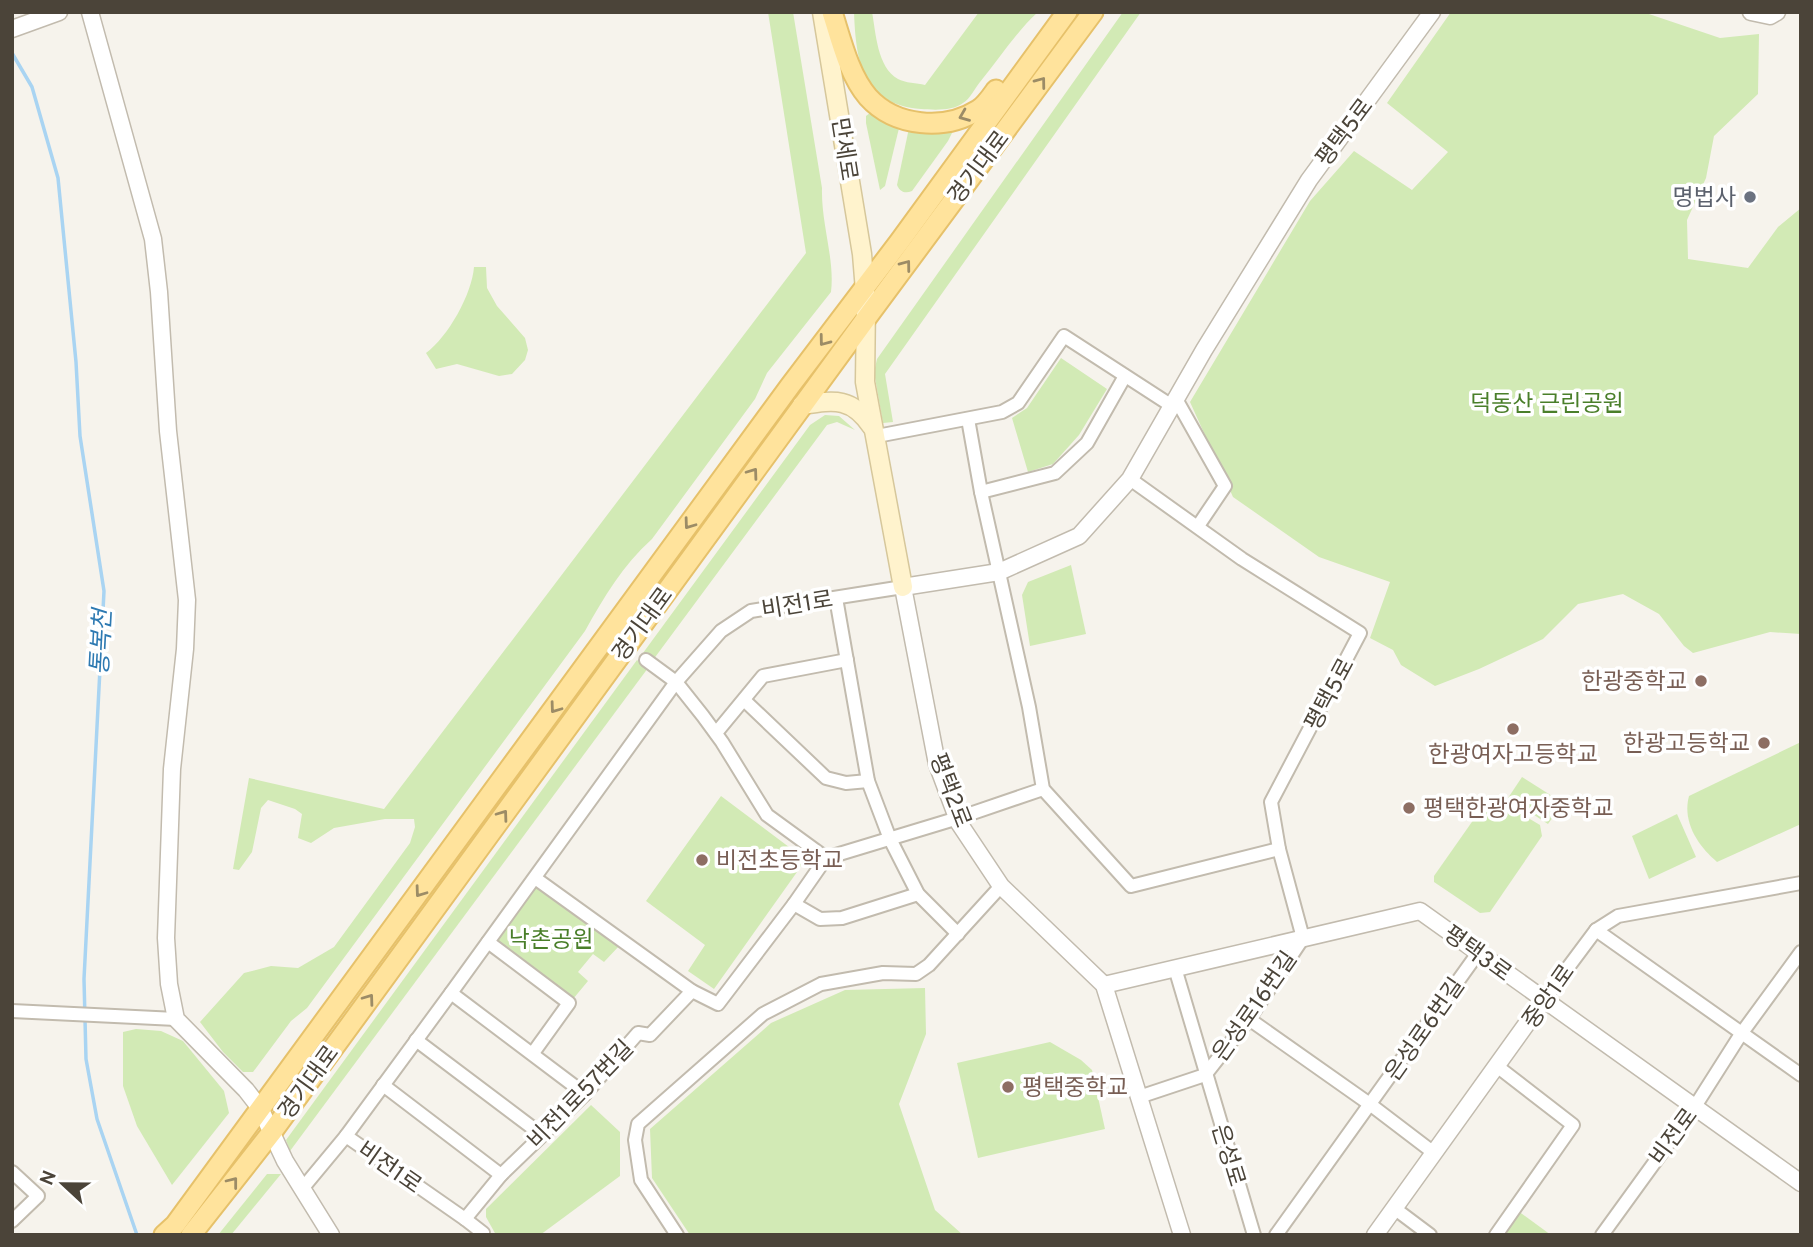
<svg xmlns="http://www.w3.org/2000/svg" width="1813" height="1247" font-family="Overpass,'Noto Sans KR',sans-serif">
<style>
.green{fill:#d2eab5}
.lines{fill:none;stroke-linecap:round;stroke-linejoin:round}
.stream{stroke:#a9d4f2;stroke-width:3.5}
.minor-casing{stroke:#c2bbae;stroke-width:16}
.tertiary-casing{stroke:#c2bbae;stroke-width:19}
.secondary-casing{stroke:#d6c79b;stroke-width:21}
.primary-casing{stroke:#e6c16a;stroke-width:23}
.minor{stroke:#fff;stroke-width:12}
.tertiary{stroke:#fff;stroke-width:16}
.secondary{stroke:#fff3cd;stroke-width:18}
.primary{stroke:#ffe39c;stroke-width:19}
.oneway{stroke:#9c8c66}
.worship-dot{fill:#6b7280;stroke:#fff;stroke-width:2.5}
.education-dot{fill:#8d6e63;stroke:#fff;stroke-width:2.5}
.labels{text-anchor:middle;stroke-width:7;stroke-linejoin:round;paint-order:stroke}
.street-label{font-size:23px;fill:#4b4439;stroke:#fff}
.worship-label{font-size:23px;fill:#5b616d;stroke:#fff;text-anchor:end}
.park-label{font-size:23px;fill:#4a7f2a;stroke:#fff}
.education-label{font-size:23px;fill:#785e54;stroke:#fff;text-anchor:start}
.water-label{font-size:24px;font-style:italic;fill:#2e7ab2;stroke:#fff}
</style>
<rect width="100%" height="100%" fill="#f6f3ec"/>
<g class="green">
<path d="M 768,12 L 793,12 L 822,188 C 821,224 835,259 831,292 L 767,373 L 755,399 L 652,539 C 623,565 604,597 585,631 L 307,1008 L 291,1021 L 253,1072 L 243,1072 L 223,1052 L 200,1022 L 244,973 L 271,966 L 298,968 L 334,947 L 410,843 L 415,827 L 414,819 L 385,819 L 334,828 L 311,843 L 298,838 L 302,814 L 295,809 L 268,800 L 261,808 L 252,852 L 239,870 L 233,869 L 249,778 L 384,809 L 806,253 Z"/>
<path d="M 854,12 L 872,12 C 876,33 877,67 898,79 C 905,83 917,83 925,85 L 979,12 L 1038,12 C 1016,32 999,59 980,82 C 975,88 970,99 963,103 C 953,111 934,110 921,109 C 862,104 856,62 854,12 Z"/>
<polygon points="1123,12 1141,12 885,374 893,422 883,423 874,372 877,359"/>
<polygon points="1451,12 1643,12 1720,38 1759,34 1758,94 1714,136 1706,178 1687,220 1688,259 1748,268 1778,227 1801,208 1801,634 1770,632 1693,653 1684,646 1659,614 1623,594 1578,604 1543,639 1479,669 1435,686 1401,665 1393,650 1370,638 1390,582 1319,557 1233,497 1190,402 1310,201 1354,151 1412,190 1448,152 1387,103"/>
<polygon points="870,113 900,124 885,186 880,190 866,123 866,116"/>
<path d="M 909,128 L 946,128 L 953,131 L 948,141 L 912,191 C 905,194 900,192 897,185 Z"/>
<path d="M 474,267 L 486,267 L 487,288 L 497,306 L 525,338 L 528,350 L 525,360 L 512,374 L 499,376 L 457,364 L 436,369 L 426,353 C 448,337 472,294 474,267 Z"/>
<polygon points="1061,358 1107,389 1079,435 1053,464 1028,472 1012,418 1027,408"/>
<polygon points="825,415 839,416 855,430 837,422 827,425 653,660 643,653 810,425"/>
<polygon points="1071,565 1086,634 1030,646 1022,595 1028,582"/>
<polygon points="637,660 648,668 290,1151 286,1140"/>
<path d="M 1801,742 L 1801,824 L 1717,862 C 1698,846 1682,822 1689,796 Z"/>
<polygon points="1522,777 1563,803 1548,824 1508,798"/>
<polygon points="721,796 797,853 802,865 714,989 688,971 705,945 646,901"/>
<polygon points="1494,798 1540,825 1542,836 1490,912 1480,913 1434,882 1434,876 1488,799"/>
<polygon points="1677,814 1696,857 1649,879 1632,836"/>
<polygon points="535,885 620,945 604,962 593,954 578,972 588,981 573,999 497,945 496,937"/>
<polygon points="925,988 926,1034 899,1104 935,1210 963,1235 690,1235 652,1178 650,1129 771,1023 845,990"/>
<polygon points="136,1029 161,1031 183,1041 224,1091 229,1113 172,1185 137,1126 123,1086 123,1032"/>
<polygon points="1050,1042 1081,1060 1092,1070 1105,1129 978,1158 957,1063"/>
<polygon points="591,1105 620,1132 620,1176 540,1235 496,1235 486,1217 486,1209"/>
<polygon points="267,1174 281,1174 231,1235 218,1235"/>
<polygon points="1518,1211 1551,1235 1502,1235"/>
</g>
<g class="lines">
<polyline class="stream" points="12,53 32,87 58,178 76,362 80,436 104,591 84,979 86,1059 97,1119 137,1235"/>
<defs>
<g id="minor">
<polyline points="1176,399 1225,486 1198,526"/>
<polyline points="968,419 981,492 1029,707 1043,789 1131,886 1279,849"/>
<polyline points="877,436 1002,412 1018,403 1064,336 1172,406"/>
<polyline points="1130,479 1242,559 1360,633 1271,802 1279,849 1303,938 1249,1019 1205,1075 1139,1097"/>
<polyline points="981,492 1055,473 1087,443 1125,376"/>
<polyline points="836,598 868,781 890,839 918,894 958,934"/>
<polyline points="646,660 676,682 703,716 722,742 767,815 826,858"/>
<polyline points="744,700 826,778 846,783 868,781"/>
<polyline points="716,733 763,676 847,660"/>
<polyline points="535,878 692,991 718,1004 794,904 826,858 958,818 1043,789"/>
<polyline points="794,904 820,919 842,918 918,894"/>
<polyline points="1596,930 1801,1075"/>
<polyline points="488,942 569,1003 533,1053"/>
<polyline points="1175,968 1254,1235"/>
<polyline points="451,993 585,1094"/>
<polyline points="1543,1001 1596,930 1618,916 1801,883"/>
<polyline points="12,1011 176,1019"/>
<polyline points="1249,1019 1371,1105 1434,1153"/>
<polyline points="416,1040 542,1135"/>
<polyline points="383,1085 501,1175"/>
<polyline points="346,1136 465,1219 483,1233 482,1235"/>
<polyline points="12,1172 38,1196 12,1221"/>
<polyline points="302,1189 346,1136 451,993 676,682 721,631 751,611 903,587"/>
<polyline points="1394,1208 1430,1235"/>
<polyline points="465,1219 501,1175 585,1094 638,1033 650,1035 692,991"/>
<polyline points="677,1235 641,1180 635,1140 638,1124 763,1014 821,984 883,973 916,974 929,965 1001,886"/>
<polyline points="1276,1235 1478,953"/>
<polyline points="1496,1235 1573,1125 1498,1067"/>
<polyline points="1602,1235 1694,1108 1741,1034 1801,952"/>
</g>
<g id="tertiary">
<polyline points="90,12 153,239 159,292 168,431 187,600 185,649 172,769 166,938 169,984 176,1019 246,1090 260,1108 285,1161 331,1235"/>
<polyline points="1751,12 1770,16 1777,12"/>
<polyline points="12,29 59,12"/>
<polyline points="1104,985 1420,911 1801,1183"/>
<polyline points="1182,1235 1104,985 1001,886 959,823 937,764 903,587 999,572 1079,536 1130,479 1204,350 1309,180 1432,12"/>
<polyline points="1375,1235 1543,1001"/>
</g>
<g id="secondary">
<polyline points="822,12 862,254 866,303 865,382 903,587"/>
<path d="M 802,405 C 835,400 852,397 872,427"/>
</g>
<g id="primary">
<path d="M 832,12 C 841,40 849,75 868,97 C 895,127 945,131 978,110 C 985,106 991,97 996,90"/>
<polyline points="164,1235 175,1225 790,386 900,241 1067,12"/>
<polyline points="191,1235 272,1132 865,320 1093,12"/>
</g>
</defs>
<use href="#minor" class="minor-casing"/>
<use href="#tertiary" class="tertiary-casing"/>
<use href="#secondary" class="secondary-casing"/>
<use href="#primary" class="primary-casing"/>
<use href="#minor" class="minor"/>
<use href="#tertiary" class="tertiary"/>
<use href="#secondary" class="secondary"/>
<use href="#primary" class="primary"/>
</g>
<defs><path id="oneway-chevron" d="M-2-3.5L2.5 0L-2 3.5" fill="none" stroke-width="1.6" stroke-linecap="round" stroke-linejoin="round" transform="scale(1.75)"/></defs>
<g class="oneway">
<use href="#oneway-chevron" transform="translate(1041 82) rotate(-53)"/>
<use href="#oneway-chevron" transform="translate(964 116) rotate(158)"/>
<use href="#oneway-chevron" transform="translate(906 265) rotate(-53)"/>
<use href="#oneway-chevron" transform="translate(824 341) rotate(127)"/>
<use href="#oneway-chevron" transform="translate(753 473) rotate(-54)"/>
<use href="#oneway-chevron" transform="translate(689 524) rotate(126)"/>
<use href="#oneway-chevron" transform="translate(555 708) rotate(126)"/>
<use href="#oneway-chevron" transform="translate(503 815) rotate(-54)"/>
<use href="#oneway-chevron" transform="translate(420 892) rotate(126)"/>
<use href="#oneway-chevron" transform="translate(369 999) rotate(-54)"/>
<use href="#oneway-chevron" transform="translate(233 1182) rotate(-52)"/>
</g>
<circle class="worship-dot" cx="1750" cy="197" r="7"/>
<g class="education-dot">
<circle cx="1701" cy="681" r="7"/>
<circle cx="1513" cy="729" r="7"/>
<circle cx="1764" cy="743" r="7"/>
<circle cx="1409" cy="808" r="7"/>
<circle cx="702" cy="860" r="7"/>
<circle cx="1008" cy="1087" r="7"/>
</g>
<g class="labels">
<g class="street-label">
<text transform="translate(1344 132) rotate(-53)" y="8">평택5로</text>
<text transform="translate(845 149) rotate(81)" y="8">만세로</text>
<text transform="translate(978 167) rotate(-53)" y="8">경기대로</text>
<text transform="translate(797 604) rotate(-9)" y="8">비전1로</text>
<text transform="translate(642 624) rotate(-54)" y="8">경기대로</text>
<text transform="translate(1329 694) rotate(-62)" y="8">평택5로</text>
<text transform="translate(951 790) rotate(69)" y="8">평택2로</text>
<text transform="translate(1478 953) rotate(36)" y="8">평택3로</text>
<text transform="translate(1548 996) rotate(-55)" y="8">중앙1로</text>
<text transform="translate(1254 1006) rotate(-55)" y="8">은성로16번길</text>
<text transform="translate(1424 1029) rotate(-55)" y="8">은성로6번길</text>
<text transform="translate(308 1082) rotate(-54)" y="8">경기대로</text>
<text transform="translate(580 1094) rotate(-46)" y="8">비전1로57번길</text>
<text transform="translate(1673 1136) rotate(-54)" y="8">비전로</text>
<text transform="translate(1229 1155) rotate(73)" y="8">은성로</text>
<text transform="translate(390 1167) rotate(35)" y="8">비전1로</text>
</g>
<g class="worship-label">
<text x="1736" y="205">명법사</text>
</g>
<g class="park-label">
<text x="1547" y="411">덕동산 근린공원</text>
<text x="551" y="947">낙촌공원</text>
</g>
<g class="education-label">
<text x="1687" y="689" text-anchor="end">한광중학교</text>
<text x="1750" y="751" text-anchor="end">한광고등학교</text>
<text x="1513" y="762" text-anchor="middle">한광여자고등학교</text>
<text x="1423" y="816">평택한광여자중학교</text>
<text x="716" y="868">비전초등학교</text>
<text x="1022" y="1095">평택중학교</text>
</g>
<g class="water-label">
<text transform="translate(101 642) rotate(-87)" y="8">통복천</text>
</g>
</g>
<rect width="1813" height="1247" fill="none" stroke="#4b4439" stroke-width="28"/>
<g transform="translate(63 1184) rotate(292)" stroke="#ffffff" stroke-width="5" paint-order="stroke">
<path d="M0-5L12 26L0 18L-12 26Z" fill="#4b4439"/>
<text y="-10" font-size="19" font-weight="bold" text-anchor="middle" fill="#4b4439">N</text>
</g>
</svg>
